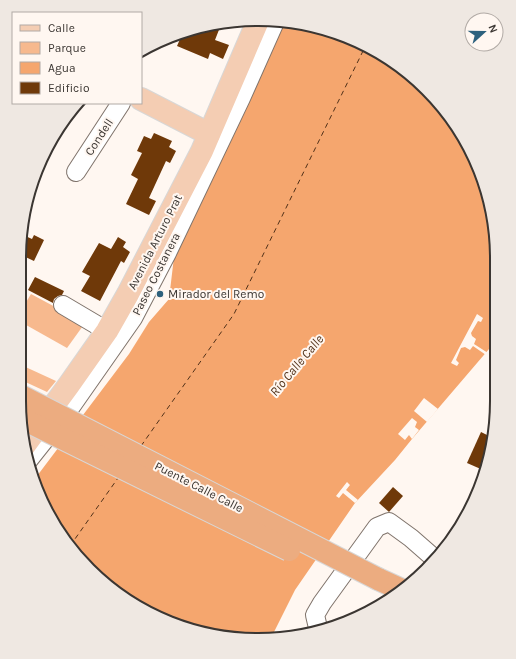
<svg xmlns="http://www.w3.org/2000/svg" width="516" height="659" font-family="Karla,sans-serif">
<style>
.green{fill:#f7b98e}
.water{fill:#f5a66e}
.pier{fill:#fff7f1}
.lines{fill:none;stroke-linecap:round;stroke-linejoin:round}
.ferry{stroke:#513119;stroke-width:1;stroke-dasharray:5 4;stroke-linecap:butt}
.building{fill:#6f3909}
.minor-casing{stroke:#7f736b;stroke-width:20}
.major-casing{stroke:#d8d7d6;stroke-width:24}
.highway-casing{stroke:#d8d7d6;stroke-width:24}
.minor{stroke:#fff;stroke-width:18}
.major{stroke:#f4cdb3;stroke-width:22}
.highway{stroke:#ecac80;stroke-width:22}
.highway-bridge-casing{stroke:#d8d7d6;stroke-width:24;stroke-linecap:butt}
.highway-bridge{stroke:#ecac80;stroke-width:22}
.poi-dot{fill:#2d617d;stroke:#fff7f1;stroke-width:1.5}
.labels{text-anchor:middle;stroke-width:4;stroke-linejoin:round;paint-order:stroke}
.street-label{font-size:12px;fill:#3b3632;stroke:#fff7f1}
.poi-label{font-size:12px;fill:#3b3632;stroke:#fff7f1;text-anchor:start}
.water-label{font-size:13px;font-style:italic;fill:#513119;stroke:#fff7f1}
.rim{fill:none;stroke:#3b3632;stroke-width:2}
</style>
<rect width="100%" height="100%" fill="#fff7f1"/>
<g class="green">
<polygon points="31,294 85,323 67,348 19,321 19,314"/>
<polygon points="19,364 56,381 47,392 19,379"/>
</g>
<polygon class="water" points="280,25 320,27 403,68 465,138 484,181 496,242 495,342 412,439 395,460 355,503 295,590 271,638 258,640 196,632 139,608 89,570 51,521 34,480 129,354 149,322 169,299 174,257"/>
<g class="pier">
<polygon points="477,314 483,318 481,322 478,321 471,333 472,336 476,339 474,344 488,353 486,355 473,346 470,350 465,347 461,348 456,360 459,363 457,366 451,363"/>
<polygon points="424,398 438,409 427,422 414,411"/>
<polygon points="412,418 417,422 415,427 419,430 412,439 409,435 405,440 398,434"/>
<polygon points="347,482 350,485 346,490 358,500 355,503 343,493 339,498 336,496"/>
</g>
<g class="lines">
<g class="ferry">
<polyline points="141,446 234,314 364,49"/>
<polyline points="70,546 118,478"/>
</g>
</g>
<g class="building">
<polygon points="222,22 215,40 229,45 223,59 210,53 208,59 177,46 181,37"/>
<polygon points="154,133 172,141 169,147 176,151 170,163 166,161 149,198 156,201 149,215 126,204 138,179 131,175 142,153 137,151 144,136 151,139"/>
<polygon points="21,234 32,239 34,235 44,240 34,261 19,254 20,243"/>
<polygon points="118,237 126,242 123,247 130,252 124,263 121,261 100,301 81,291 90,276 82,272 99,243 111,249"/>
<polygon points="35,277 64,291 62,295 58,296 54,299 53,303 28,290"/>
<polygon points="481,432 493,438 492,447 483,470 467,463"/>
<polygon points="393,487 403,496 389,512 379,503"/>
</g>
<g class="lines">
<defs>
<g id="minor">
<polyline points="76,172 121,103"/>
<polyline points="63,305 107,331"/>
<polyline points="27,462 70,408 133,318 167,253 241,98 274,24"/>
<polyline points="321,632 318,628 315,615 322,603 377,527 389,522 411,538 435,559"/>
</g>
<g id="major">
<polyline points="141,99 209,134"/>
<polyline points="25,445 69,385 107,331 128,294 202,151 257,23"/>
</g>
<polyline id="highway" points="378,579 402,590"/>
</defs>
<use href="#minor" class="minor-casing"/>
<use href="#major" class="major-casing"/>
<use href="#highway" class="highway-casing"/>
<use href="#minor" class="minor"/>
<use href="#major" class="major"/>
<use href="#highway" class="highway"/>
<defs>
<g id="highway-bridge">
<polyline points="19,395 378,579"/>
<polyline points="21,418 289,550"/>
</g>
</defs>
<use href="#highway-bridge" class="highway-bridge-casing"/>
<use href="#highway-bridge" class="highway-bridge"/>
</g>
<circle class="poi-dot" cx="160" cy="294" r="4"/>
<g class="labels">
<g class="street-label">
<text transform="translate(99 137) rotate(-57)" y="4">Condell</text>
<text transform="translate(155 242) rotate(-63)" y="4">Avenida Arturo Prat</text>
<text transform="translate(156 274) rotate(-63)" y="4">Paseo Costanera</text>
<text transform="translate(199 487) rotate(27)" y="4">Puente Calle Calle</text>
</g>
<g class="poi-label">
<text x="168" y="298">Mirador del Remo</text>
</g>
<g class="water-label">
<text transform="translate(296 365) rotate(-50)" y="5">Río Calle Calle</text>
</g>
</g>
<path d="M0 0H516V659H0ZM258 26H258A232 232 0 0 1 490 258V401A232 232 0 0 1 258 633H258A232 232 0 0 1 26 401V258A232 232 0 0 1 258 26Z" fill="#efe8e2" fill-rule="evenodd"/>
<path class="rim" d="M258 26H258A232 232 0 0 1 490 258V401A232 232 0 0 1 258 633H258A232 232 0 0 1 26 401V258A232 232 0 0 1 258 26Z"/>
<rect x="12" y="12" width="130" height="92" fill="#fff7f1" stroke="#b1aaa5"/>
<rect x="20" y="25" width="20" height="6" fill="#f4cdb3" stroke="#b1aaa5"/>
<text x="48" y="32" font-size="12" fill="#3b3632">Calle</text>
<rect x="20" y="42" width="20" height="12" fill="#f7b98e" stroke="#b1aaa5"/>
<text x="48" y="52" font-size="12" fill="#3b3632">Parque</text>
<rect x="20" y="62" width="20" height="12" fill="#f5a66e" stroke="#b1aaa5"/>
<text x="48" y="72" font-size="12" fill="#3b3632">Agua</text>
<rect x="20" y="82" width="20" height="12" fill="#6f3909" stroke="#b1aaa5"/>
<text x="48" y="92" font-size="12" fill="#3b3632">Edificio</text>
<g transform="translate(484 32) rotate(69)"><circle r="19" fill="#fff7f1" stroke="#b1aaa5"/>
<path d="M0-3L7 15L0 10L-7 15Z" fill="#2d617d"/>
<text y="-6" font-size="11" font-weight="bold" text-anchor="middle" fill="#3b3632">N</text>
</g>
</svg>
